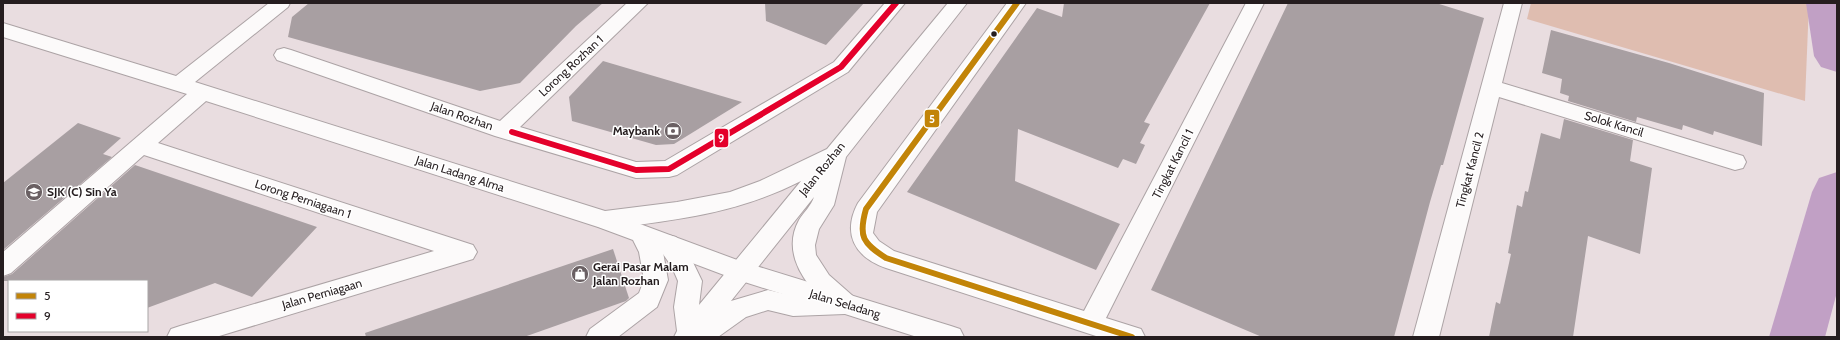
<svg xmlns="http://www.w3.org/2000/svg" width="1840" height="340" font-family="Cabin,sans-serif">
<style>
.green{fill:#dfbdb0}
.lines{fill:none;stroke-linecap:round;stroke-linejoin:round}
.river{fill:#c1a0c5;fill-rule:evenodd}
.building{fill:#a89fa2}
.street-casing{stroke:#aca3a5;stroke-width:2}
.secondary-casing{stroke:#aca3a5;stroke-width:2}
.primary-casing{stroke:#aca3a5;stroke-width:2}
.street{fill:#fcfafa;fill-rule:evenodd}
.secondary{fill:#fcfafa;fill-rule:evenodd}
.primary{fill:#fcfafa;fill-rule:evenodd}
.bus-1-casing{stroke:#fff;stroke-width:9}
.bus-2-casing{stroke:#fff;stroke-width:9}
.bus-1{stroke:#c28408;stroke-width:6}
.bus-2{stroke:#e4002b;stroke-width:6}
.bus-dot{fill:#251d1f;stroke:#fff;stroke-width:1.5}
.labels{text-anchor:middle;stroke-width:3;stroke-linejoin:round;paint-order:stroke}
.street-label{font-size:12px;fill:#251d1f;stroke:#fff}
.poi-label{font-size:12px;font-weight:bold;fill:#251d1f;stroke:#fff;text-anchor:start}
.line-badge{stroke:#fff;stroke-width:1.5}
.badge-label{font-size:11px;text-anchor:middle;font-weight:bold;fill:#fff}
</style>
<rect width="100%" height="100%" fill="#e9dde0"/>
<polygon class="green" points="1531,3 1809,3 1805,101 1527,19"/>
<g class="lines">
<g class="river">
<polygon points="1806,3 1837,3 1837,72 1821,67 1814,56"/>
<polygon points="1837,172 1837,292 1825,337 1769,337 1812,192 1819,178"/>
</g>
</g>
<g class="building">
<polygon points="309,3 603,3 576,26 520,83 480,91 288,37 292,17"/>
<polygon points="765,3 864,3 826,45 766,21"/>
<polygon points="1064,3 1210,3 1144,122 1150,124 1140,143 1145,145 1136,164 1123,159 1118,168 1018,129 1015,181 1120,224 1096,270 907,192 1037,8 1062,17"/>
<polygon points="1288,3 1436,3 1484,18 1443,165 1441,165 1430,202 1394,337 1262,337 1151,290"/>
<polygon points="1551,30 1669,63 1764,93 1762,146 1714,131 1713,135 1683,125 1682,130 1637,117 1636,122 1568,101 1569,96 1560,93 1562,79 1542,73"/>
<polygon points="603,61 742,102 674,144 656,145 572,121 569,97"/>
<polygon points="1564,119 1633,140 1630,161 1652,168 1640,254 1588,236 1573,337 1489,337 1496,302 1500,304 1511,254 1508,253 1517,205 1522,207 1525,191 1528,192 1541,133 1560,139"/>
<polygon points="78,123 121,138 103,154 112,157 3,250 3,183"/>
<polygon points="135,165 317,227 252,297 215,283 147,308 147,281 3,281 3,277 12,274"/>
<polygon points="613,249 629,298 626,301 524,337 366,337 365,333"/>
</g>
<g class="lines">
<defs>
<g id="street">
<polygon points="269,3 290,3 288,7 195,82 605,211 748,264 752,271 748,278 740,281 663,252 668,280 657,307 618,337 586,337 590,329 639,293 644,280 639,252 633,240 598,227 206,101 158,143 473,245 477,252 473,259 216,337 167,337 171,329 180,326 434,251 144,155 11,273 3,276 3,252 187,94 3,37 3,23 176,76"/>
<polygon points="627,3 648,3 520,127 636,162 665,161 834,62 885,3 905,3 848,72 677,175 669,177 636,178 495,136 277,60 274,55 277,50 284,48 291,50 500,121"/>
<path d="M 1007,3 L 1026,3 L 877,212 L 873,233 L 879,241 L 894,251 L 1084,311 L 1246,3 L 1264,3 L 1106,318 L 1141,329 L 1145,337 L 1099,337 L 886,268 C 854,257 842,233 858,203 Z"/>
<polygon points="1504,3 1522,3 1502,83 1743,156 1746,162 1743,168 1735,170 1499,97 1439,337 1413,337"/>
</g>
<polygon id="secondary" points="740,261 951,326 960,329 964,337 917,337 732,278 728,271 732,264"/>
<path id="primary" d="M 948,3 L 967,3 L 846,157 L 834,205 L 819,229 L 815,245 L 816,255 L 829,275 L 854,297 L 857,304 L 854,311 L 845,314 L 793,316 L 768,310 L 746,317 L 718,337 L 674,337 L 677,331 L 674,307 L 678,281 L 672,267 L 656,244 L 660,237 L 668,235 L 676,237 L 689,254 L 702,281 L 699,305 L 801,181 C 736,214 676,220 605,229 L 597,226 L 594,220 L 597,214 L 605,211 L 677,202 L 730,192 L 760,181 L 827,149 ZM 814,197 C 811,206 804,212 799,220 C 784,247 798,275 818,295 L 793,296 L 768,290 L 731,301 Z"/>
</defs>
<use href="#street" class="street-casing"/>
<use href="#secondary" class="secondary-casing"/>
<use href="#primary" class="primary-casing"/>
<use href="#street" class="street"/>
<use href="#secondary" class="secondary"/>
<use href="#primary" class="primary"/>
<defs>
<path id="bus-1" d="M 1017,3 L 866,209 C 858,237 863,243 886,258 L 1132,337"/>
<polyline id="bus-2" points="512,132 636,170 669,169 841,67 896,3"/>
</defs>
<use href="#bus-1" class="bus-1-casing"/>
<use href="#bus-2" class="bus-2-casing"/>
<use href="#bus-1" class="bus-1"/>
<use href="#bus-2" class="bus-2"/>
</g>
<defs>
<symbol id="bank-disc" viewBox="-11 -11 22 22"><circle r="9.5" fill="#6a6063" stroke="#fff"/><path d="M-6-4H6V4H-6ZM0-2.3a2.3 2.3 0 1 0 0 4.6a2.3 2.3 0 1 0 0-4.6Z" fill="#fff"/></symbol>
<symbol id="school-disc" viewBox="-11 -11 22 22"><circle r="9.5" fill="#6a6063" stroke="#fff"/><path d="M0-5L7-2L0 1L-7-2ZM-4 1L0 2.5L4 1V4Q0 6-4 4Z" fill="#fff"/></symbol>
<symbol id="shop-disc" viewBox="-11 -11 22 22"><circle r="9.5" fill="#6a6063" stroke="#fff"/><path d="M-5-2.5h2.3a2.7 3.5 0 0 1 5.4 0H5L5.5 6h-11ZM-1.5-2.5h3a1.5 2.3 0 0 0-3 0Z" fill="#fff"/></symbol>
</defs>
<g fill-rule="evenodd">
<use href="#bank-disc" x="663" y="121" width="20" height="20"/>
<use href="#school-disc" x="24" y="182" width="20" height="20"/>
<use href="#shop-disc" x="570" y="264" width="20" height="20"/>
</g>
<circle class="bus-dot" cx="994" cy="34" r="3.5"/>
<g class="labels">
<g class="street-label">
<text transform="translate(571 66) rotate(-43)" y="4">Lorong Rozhan 1</text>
<text transform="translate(462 116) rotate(19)" y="4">Jalan Rozhan</text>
<text transform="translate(1614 124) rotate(17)" y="4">Solok Kancil</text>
<text transform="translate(1173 164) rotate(-63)" y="4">Tingkat Kancil 1</text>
<text transform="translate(822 169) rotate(-51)" y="4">Jalan Rozhan</text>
<text transform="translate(1470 170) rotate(-75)" y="4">Tingkat Kancil 2</text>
<text transform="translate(460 174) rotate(18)" y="4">Jalan Ladang Alma</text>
<text transform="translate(303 199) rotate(18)" y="4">Lorong Perniagaan 1</text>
<text transform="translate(322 294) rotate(-16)" y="4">Jalan Perniagaan</text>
<text transform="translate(845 304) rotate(17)" y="4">Jalan Seladang</text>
</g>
<g class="poi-label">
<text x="660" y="135" text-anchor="end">Maybank</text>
<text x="47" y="196">SJK (C) Sin Ya</text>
<text x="593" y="271">Gerai Pasar Malam<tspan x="593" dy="14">Jalan Rozhan</tspan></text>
</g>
</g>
<g class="line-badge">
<rect x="924" y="109" width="16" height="19" rx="4" fill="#c28408"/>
<rect x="714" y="128" width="15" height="20" rx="4" fill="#e4002b"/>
</g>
<g class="badge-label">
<text x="932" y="123">5</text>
<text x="721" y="142">9</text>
</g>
<rect width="1840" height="340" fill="none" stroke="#251d1f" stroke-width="8"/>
<rect x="8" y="280" width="140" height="52" fill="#ffffff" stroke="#a8a5a5"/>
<rect x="16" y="293" width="20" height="6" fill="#c28408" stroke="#a8a5a5"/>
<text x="44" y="300" font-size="12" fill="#251d1f">5</text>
<rect x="16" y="313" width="20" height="6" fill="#e4002b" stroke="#a8a5a5"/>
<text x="44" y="320" font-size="12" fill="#251d1f">9</text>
</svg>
